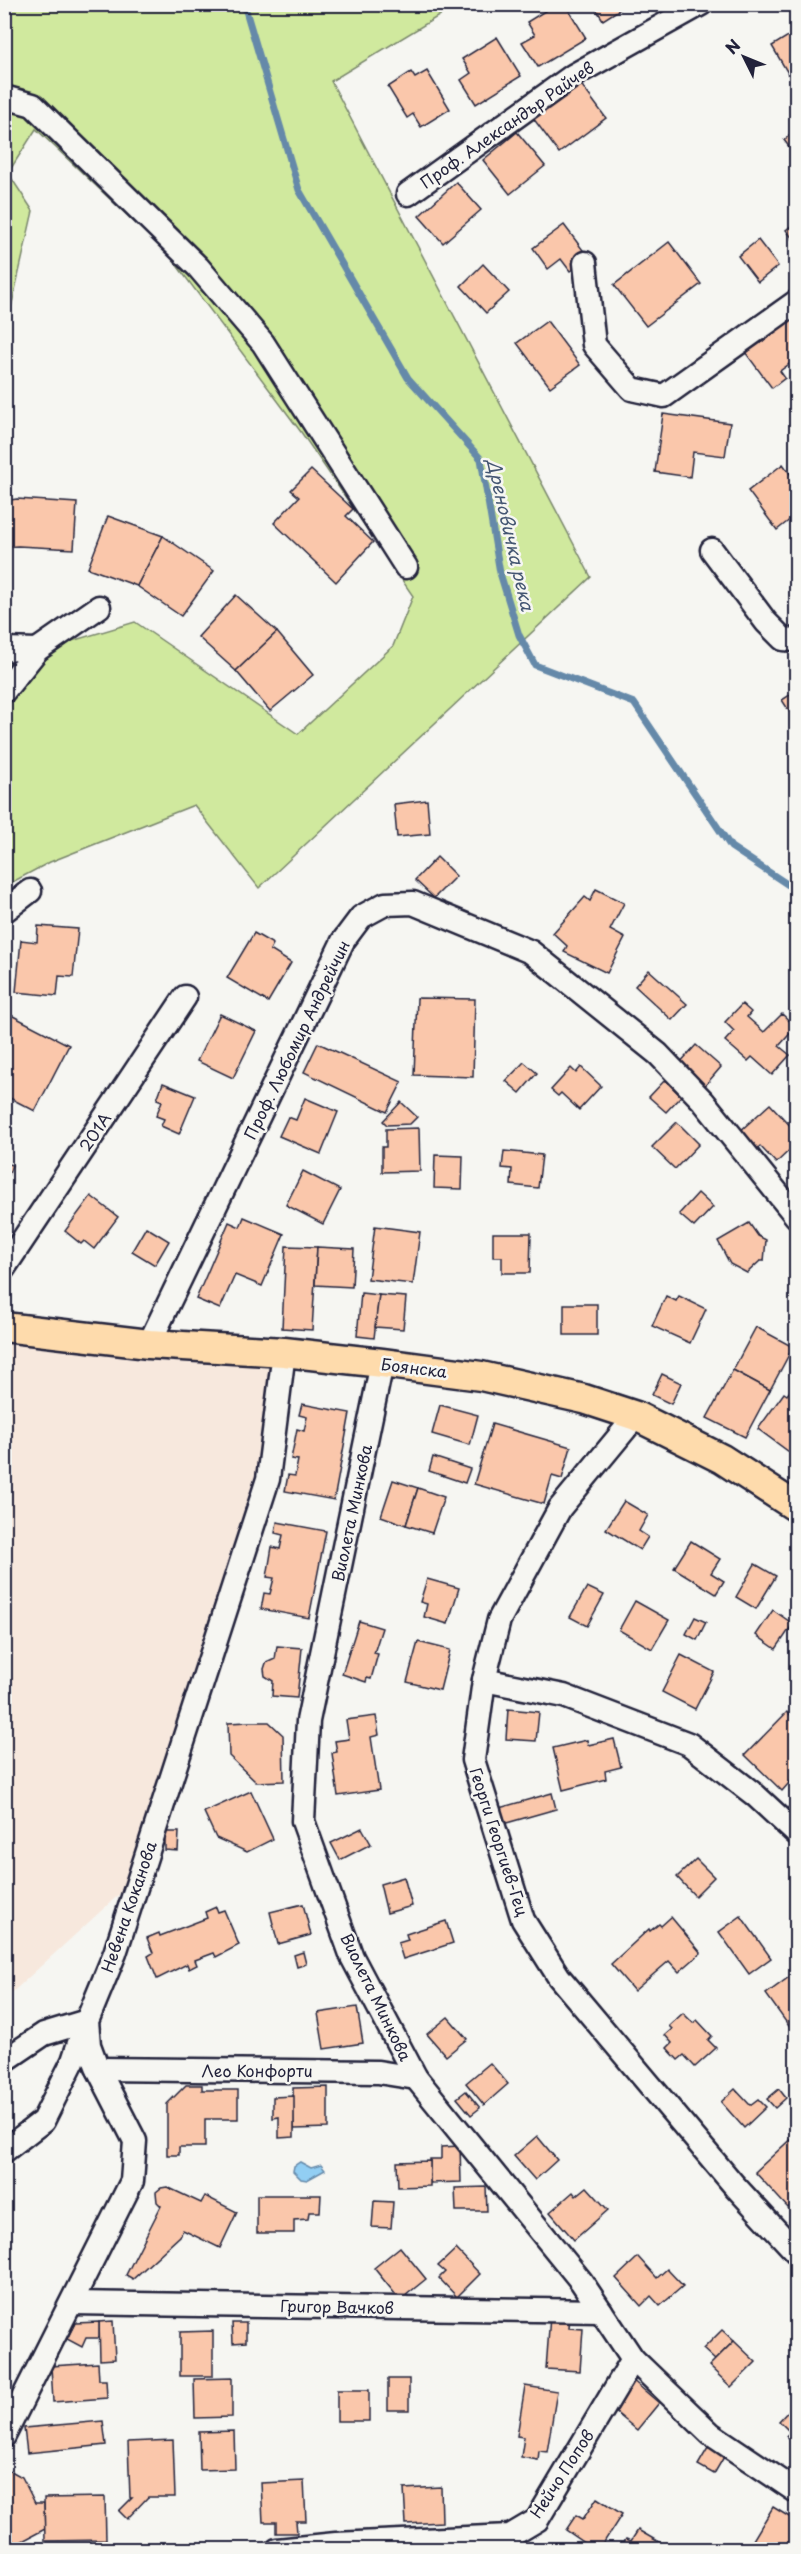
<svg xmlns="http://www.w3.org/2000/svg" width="801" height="2554" font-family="'Playpen Sans',sans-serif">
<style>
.built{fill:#f7e8dd}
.green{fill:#d0e99e;stroke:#79866c;stroke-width:1.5}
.water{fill:#92cef3;stroke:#6589a9;stroke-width:1.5}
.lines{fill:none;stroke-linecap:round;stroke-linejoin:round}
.stream{stroke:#6589a9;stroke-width:7}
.building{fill:#fac7ab;stroke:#22223b;stroke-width:1.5}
.minor-casing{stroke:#22223b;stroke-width:27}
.major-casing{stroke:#22223b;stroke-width:33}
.minor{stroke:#f6f6f2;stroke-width:22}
.major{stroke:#fedbac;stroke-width:28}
.labels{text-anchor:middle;stroke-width:5;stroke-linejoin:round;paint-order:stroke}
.street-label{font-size:16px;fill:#22223b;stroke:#f6f6f2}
.water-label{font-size:18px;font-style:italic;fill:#445672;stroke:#f6f6f2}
</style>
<rect width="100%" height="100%" fill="#f6f6f2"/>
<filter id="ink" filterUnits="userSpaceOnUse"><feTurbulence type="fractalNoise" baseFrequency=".0167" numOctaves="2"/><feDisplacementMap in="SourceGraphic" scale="12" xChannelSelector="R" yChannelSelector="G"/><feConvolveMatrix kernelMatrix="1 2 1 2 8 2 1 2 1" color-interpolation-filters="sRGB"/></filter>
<g filter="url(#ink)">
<polygon class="built" points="5,1327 284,1352 268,1479 138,1877 5,1999"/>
<polygon class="green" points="5,5 457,5 331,81 591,577 259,888 194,805 50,862 5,886 5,661 135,622 298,734 393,646 413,596 301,432 170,256 36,129 8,173 33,211 5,334"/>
<polygon class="water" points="300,2162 311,2168 321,2165 325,2170 307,2180 301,2179 293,2171 294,2166"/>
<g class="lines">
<polyline class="stream" points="244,4 299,190 408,378 481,459 500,573 519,635 535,665 634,703 731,847 796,890"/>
</g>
<g class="building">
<polygon points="556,4 565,4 586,38 538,67 522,42 535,35 527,22"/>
<polygon points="593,4 628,4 603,20"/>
<polygon points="793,33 796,40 796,71 789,75 772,46"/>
<polygon points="497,37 521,76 476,104 461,80 471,73 462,59"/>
<polygon points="427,71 450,109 421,127 413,114 407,118 388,87 411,72 415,78"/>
<polygon points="580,83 606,118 559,153 533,118"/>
<polygon points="796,130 796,156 784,140"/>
<polygon points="517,132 545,166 510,194 483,160"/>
<polygon points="456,182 481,210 443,243 419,216"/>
<polygon points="796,222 796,243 786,230"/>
<polygon points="564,225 589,258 570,271 561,259 548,269 533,248"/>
<polygon points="758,240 778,266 758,282 738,256"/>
<polygon points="669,242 701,284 646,326 614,285"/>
<polygon points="483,264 509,292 486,313 461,286"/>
<polygon points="796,312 796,359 780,371 785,378 772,388 745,352"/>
<polygon points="547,321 580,365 550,387 517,343"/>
<polygon points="663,414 730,423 725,456 693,452 690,477 655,472"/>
<polygon points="783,464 796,482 796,515 777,530 748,491"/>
<polygon points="311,470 353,509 346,516 373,542 336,582 274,523 299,497 291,490"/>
<polygon points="17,499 77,503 74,549 18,546 4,547 4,501"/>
<polygon points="108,516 163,536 137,586 88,568"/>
<polygon points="163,536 214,571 181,616 137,586"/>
<polygon points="236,595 277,632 236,671 198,637"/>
<polygon points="277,632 313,675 270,711 236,671"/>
<polygon points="796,691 796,719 795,720 782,700"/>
<polygon points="427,800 430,834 397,837 394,804"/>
<polygon points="437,857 456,876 434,898 415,880"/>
<polygon points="596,889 624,903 610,930 625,938 607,973 564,952 567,946 553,933 585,897 590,901"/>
<polygon points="38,926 78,929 73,977 59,976 57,996 16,992 21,940 37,942"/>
<polygon points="254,933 273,944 270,950 291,963 268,1002 227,978"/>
<polygon points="649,970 687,1004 672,1020 635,986"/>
<polygon points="417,998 475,999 473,1077 414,1075"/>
<polygon points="742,1004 751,1012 747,1017 764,1032 782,1014 796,1027 779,1046 790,1055 772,1075 752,1057 748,1061 725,1041 734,1031 725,1022"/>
<polygon points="220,1014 256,1031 233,1078 197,1061"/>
<polygon points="11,1015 69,1045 35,1111 4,1095 4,1026"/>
<polygon points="318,1043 402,1082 387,1112 304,1072"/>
<polygon points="696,1045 721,1067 703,1088 678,1065"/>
<polygon points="524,1062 537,1073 520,1093 506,1081"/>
<polygon points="581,1067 601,1086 579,1110 561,1093 558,1096 551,1090 571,1068 576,1073"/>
<polygon points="665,1080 681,1096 666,1112 649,1097"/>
<polygon points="163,1083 195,1096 179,1134 161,1126 164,1119 156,1116 162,1101 157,1099"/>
<polygon points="305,1098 338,1112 321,1154 279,1136 288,1117 296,1120"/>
<polygon points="401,1102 417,1117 410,1124 387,1125 383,1121"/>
<polygon points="770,1104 796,1132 796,1144 776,1163 760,1146 756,1150 739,1132"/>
<polygon points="677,1122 699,1144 675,1169 652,1147"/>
<polygon points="419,1128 420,1171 382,1172 382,1147 386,1147 386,1129"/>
<polygon points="504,1151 542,1155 538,1188 511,1185 512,1169 502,1168"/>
<polygon points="435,1155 463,1156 462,1189 434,1188"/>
<polygon points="4,1163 12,1165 4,1190"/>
<polygon points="303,1171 340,1190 323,1224 286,1205"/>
<polygon points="698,1193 713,1207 694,1227 679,1214"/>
<polygon points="91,1196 118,1217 94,1249 84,1241 81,1244 65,1231"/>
<polygon points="244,1217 284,1234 262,1286 235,1275 220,1309 196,1299 229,1222 240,1227"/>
<polygon points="749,1223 758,1236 766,1240 764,1261 760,1261 747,1273 730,1264 718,1241"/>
<polygon points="375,1226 420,1232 413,1284 368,1279"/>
<polygon points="146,1227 169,1241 155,1265 132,1251"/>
<polygon points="493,1233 531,1233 530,1273 502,1273 502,1257 493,1257"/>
<polygon points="286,1246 317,1247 312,1330 282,1328"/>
<polygon points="317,1247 354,1249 352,1287 315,1285"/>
<polygon points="361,1293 379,1295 374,1338 357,1336"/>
<polygon points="379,1295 406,1297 403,1329 375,1327"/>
<polygon points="666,1296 676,1301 679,1296 706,1309 690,1343 652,1326"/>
<rect x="564" y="1304" width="33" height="31"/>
<polygon points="756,1327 793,1347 770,1390 733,1370"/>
<polygon points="733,1370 770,1390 745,1437 707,1418"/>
<polygon points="662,1374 681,1383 671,1404 652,1395"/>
<polygon points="791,1390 796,1394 796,1457 758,1429 784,1393 787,1395"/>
<polygon points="302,1404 350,1413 334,1500 285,1491 288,1475 295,1476 298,1460 291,1459 297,1429 304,1431 307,1417 299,1415"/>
<polygon points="440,1405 478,1415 470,1445 432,1434"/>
<polygon points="492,1424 571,1447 562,1479 552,1476 544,1504 474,1484"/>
<polygon points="433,1457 470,1469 465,1483 429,1471"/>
<polygon points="393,1480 418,1488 406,1525 381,1516"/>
<polygon points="418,1488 444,1497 432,1533 406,1525"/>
<polygon points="624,1501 648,1515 639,1531 648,1537 640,1550 606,1529"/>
<polygon points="277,1522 326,1531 309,1618 261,1609 264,1593 270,1594 274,1578 267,1577 272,1547 280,1549 283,1535 275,1533"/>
<polygon points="691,1541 720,1559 711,1573 724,1581 716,1594 674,1568"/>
<polygon points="755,1564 776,1576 756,1609 736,1597"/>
<polygon points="427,1579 459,1588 448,1624 424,1617 427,1604 420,1602"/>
<polygon points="587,1587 604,1595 587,1626 570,1617"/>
<polygon points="635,1601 669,1620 652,1649 619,1630"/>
<polygon points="773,1610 793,1624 776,1649 756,1635"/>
<polygon points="695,1617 706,1622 697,1640 686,1634"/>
<polygon points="359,1621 382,1628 374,1653 378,1654 371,1679 367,1678 366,1682 342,1674"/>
<polygon points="418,1642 450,1650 440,1690 407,1682"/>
<polygon points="277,1646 302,1648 297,1698 272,1696 273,1681 265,1676 264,1669 266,1663 275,1659"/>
<polygon points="681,1655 714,1672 695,1709 662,1692"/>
<polygon points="508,1709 539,1712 536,1741 506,1739"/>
<polygon points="787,1712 796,1720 796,1775 782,1791 745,1755"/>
<polygon points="376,1716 379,1735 371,1737 379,1790 338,1796 332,1753 337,1752 335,1741 349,1739 346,1720"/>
<polygon points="249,1722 269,1722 283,1735 284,1781 256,1782 229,1756 228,1723"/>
<polygon points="614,1739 621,1767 605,1771 606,1779 563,1790 553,1748 587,1740 588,1745"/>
<polygon points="251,1791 273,1839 247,1852 216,1838 204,1812"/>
<polygon points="552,1793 556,1809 503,1824 499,1808"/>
<polygon points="362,1828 371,1844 340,1860 331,1843"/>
<polygon points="165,1832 179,1832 178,1851 165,1850"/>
<polygon points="696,1859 714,1877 695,1896 677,1877"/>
<polygon points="404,1877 412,1906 387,1913 380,1884"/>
<polygon points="303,1904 311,1935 278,1944 270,1912"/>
<polygon points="216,1907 218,1912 224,1910 239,1945 216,1957 214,1953 195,1960 197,1965 189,1969 187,1964 157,1979 148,1956 153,1953 147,1938 159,1933 160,1936 207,1918 205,1912"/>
<polygon points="741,1916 771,1958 749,1974 719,1932"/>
<polygon points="671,1917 701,1953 679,1972 669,1961 634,1991 611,1964 649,1929 650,1931 659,1924 661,1926"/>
<polygon points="446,1921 453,1943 403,1959 398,1943 408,1940 406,1934"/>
<polygon points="303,1952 306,1964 297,1967 294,1955"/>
<polygon points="796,1972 796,2036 766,1994"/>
<polygon points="357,2007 363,2043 324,2049 318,2013"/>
<polygon points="683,2013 693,2023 697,2020 712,2036 708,2040 716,2048 695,2067 684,2055 678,2060 667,2048 672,2043 665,2035 672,2029 669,2026"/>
<polygon points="448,2017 467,2039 446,2056 427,2034"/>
<polygon points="490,2063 508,2084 484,2105 466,2083"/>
<polygon points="186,2085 202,2085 202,2090 238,2090 238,2119 205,2119 205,2147 179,2147 179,2155 167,2155 167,2104"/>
<polygon points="328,2087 328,2128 294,2129 293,2088"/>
<polygon points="735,2089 750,2105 758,2099 766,2107 744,2128 721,2102"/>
<polygon points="779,2089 786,2098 775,2108 767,2099"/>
<polygon points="466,2091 480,2108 471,2115 457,2098"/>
<polygon points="294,2096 294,2137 279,2138 279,2117 273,2118 273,2097"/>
<polygon points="796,2134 796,2200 788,2208 755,2172"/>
<polygon points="537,2136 557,2160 535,2180 514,2156"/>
<polygon points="460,2146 461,2182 430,2183 430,2159 441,2159 441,2147"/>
<polygon points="430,2161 430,2186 398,2187 397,2162"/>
<polygon points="167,2187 201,2203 205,2196 237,2212 220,2248 183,2230 180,2236 133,2279 126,2275 161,2206 157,2202 156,2192 161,2188"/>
<polygon points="486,2187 487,2211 456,2211 455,2188"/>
<polygon points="587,2187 608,2210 574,2240 550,2212 573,2192 576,2196"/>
<polygon points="257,2195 321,2195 320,2212 309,2212 308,2219 294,2220 294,2233 257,2233"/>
<polygon points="374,2201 393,2202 391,2228 372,2227"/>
<polygon points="400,2247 426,2279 400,2300 374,2268"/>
<polygon points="456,2249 480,2274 457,2297 439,2278 445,2272 438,2266"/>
<polygon points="638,2257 657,2278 667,2269 683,2286 660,2306 651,2296 641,2306 616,2278"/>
<polygon points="550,2316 570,2317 569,2328 583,2329 580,2371 546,2369"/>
<polygon points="113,2321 115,2359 100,2360 99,2322"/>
<polygon points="99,2322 99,2338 86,2338 82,2347 67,2339 75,2323"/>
<polygon points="232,2323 246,2323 246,2342 233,2343"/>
<polygon points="722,2330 734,2341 715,2360 703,2349"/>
<polygon points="213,2331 213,2376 180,2376 180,2332"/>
<polygon points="734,2341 756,2362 731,2387 709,2366"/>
<polygon points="98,2363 99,2380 106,2380 107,2398 53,2402 51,2366"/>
<polygon points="232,2378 232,2417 195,2418 194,2379"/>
<rect x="388" y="2379" width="21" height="31"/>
<polygon points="631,2379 659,2403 637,2430 608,2406"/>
<polygon points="525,2386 557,2391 547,2452 539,2451 538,2460 521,2457 524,2437 517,2436"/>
<rect x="337" y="2390" width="32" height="31"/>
<polygon points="796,2403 796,2446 786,2436 790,2432 779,2421"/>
<polygon points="103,2421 106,2445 27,2453 24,2428"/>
<polygon points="234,2431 235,2469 200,2470 199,2432"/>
<polygon points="173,2440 175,2497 148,2497 127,2519 119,2511 132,2498 130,2498 128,2442"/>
<polygon points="712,2441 728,2450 714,2474 698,2465"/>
<polygon points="11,2471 22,2477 35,2503 44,2503 45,2529 15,2545 9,2532 4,2534 4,2473"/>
<polygon points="304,2481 306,2521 296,2521 297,2533 276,2533 276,2522 263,2522 261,2483"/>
<polygon points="441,2487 442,2522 406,2524 404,2489"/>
<polygon points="105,2497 106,2540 45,2541 44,2498"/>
<polygon points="597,2498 622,2514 599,2550 595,2550 566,2530 576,2515 583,2519"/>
<polygon points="773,2507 796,2521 796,2531 786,2550 747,2550"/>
<polygon points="638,2530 664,2545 661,2550 619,2550 626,2539 631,2541"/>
</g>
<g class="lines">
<defs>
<g id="minor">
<polyline points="4,97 33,105 198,267 263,343 406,567"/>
<polyline points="408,194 574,75 701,4"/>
<polyline points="585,263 594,345 632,389 664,396 796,302"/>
<polyline points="712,550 766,622 783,639 796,640"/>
<polyline points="4,649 37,650"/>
<polyline points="4,691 37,650 99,607"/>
<polyline points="4,911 30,891"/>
<polyline points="4,1268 185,997"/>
<polyline points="149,1344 343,941 361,917 385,904 413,903 531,952 658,1054 703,1101 796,1216"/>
<polyline points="382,1363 308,1721 303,1821 352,1957 416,2078 581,2281 633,2359 711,2434 796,2491"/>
<polyline points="636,1416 560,1508 499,1620 484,1680 473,1760 523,1920 559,1977 734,2185 796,2252"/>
<polyline points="484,1680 564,1696 689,1744 755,1795 796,1833"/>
<polyline points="4,2061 44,2034 87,2021"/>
<polyline points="98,2069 378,2072 416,2078"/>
<polyline points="4,2151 43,2121 73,2061 85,2025"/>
<polyline points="72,2303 601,2311"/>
<polyline points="4,2436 132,2181 135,2141 98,2069 89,2045 87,2021 115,1953 268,1479 284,1352"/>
<polyline points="277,2550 336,2544 510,2536 537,2520 633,2359"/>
</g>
<polyline id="major" points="4,1327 149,1344 284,1352 382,1363 481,1376 584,1399 636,1416 722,1459 796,1507"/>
</defs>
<use href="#minor" class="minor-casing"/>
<use href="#major" class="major-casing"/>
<use href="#minor" class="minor"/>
<use href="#major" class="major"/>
</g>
</g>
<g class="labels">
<g class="street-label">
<text transform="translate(507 125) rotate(-35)" y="6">Проф. Александър Райчев</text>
<text transform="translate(297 1040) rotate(-64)" y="6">Проф. Любомир Андрейчин</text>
<text transform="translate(95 1132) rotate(-56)" y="6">201А</text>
<text transform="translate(414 1368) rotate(7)" y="6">Боянска</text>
<text transform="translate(352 1513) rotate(-78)" y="6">Виолета Минкова</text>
<text transform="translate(499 1842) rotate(72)" y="6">Георги Георгиев-Гец</text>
<text transform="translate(129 1907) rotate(-71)" y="6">Невена Коканова</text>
<text transform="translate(376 1997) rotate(64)" y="6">Виолета Минкова</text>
<text x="257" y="2077">Лео Конфорти</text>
<text transform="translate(337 2307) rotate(1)" y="6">Григор Вачков</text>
<text transform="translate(562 2474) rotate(-57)" y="6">Нейчо Попов</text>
</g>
<g class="water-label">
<text transform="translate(510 535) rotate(77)" y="6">Дреновичка река</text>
</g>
</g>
<rect width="801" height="2554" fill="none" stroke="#f6f6f2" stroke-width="24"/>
<rect x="12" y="12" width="777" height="2530" fill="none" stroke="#22223b" stroke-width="2" filter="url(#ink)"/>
<g transform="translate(744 57) rotate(313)" stroke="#f6f6f2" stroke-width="4.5" paint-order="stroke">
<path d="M0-4.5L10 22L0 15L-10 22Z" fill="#22223b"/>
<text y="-9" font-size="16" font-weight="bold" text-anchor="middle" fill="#22223b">N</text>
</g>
</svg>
